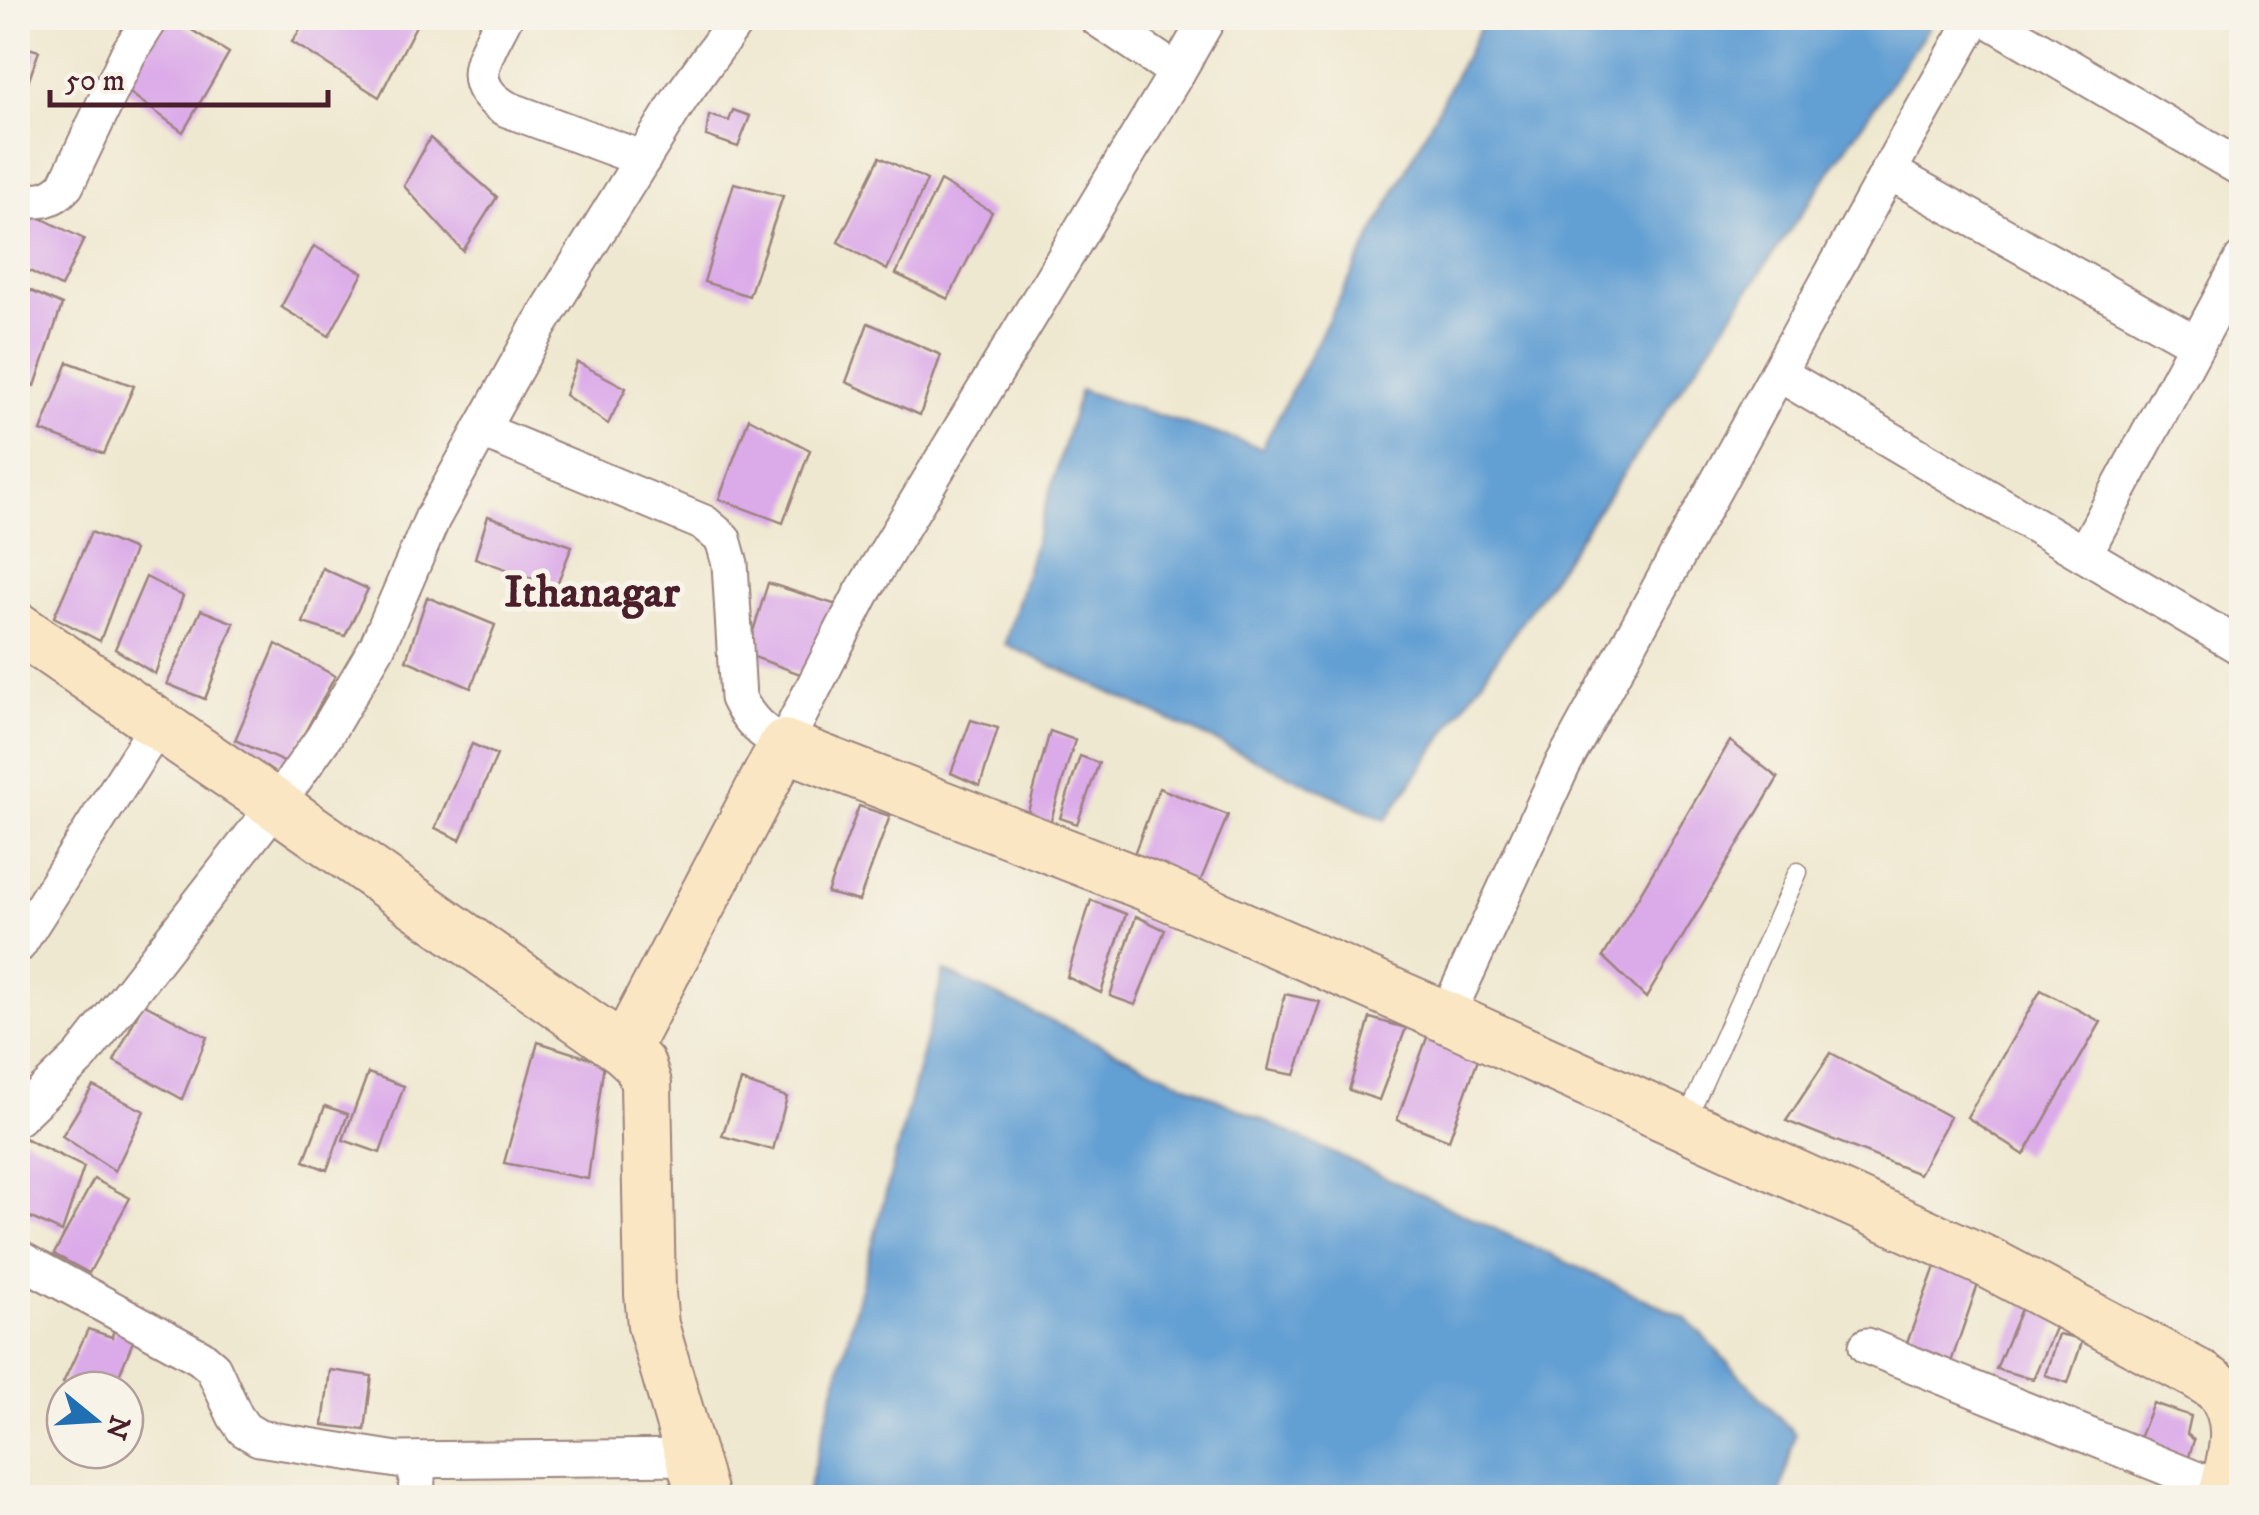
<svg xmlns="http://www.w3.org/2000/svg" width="2259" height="1515" font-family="'IM FELL DW Pica',serif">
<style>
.water{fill:#629fd3;stroke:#565f7f;stroke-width:2.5}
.building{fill:#dbaae9}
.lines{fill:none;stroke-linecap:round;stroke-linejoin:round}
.lane-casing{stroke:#9c847e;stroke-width:21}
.street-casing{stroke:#9c847e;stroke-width:39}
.secondary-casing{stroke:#9c847e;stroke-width:54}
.lane{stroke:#fff;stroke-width:18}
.street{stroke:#fff;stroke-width:35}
.secondary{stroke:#fbe6c4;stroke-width:50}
.labels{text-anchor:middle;stroke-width:10;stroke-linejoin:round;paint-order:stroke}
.district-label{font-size:45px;font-weight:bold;fill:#4a1f2b;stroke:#f7f3e8}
</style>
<rect width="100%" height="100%" fill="#f7f3e8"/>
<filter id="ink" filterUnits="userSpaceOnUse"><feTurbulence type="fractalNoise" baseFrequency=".01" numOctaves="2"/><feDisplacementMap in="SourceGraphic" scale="20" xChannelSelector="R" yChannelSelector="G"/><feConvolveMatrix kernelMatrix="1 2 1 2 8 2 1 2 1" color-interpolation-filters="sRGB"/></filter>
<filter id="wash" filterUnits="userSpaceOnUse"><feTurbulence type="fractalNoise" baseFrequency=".0048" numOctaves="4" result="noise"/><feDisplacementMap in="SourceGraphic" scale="40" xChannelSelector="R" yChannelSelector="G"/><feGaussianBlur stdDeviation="2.25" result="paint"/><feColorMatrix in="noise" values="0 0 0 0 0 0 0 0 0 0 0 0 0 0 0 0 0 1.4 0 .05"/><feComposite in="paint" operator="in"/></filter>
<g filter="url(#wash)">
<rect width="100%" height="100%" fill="#efe8d0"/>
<g class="water">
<polygon points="1485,18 1935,18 1386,820 1005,644 1080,390 1262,448"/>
<polygon points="944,971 1686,1318 1795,1434 1780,1497 806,1497"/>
</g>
<g id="blocks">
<g class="building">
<polygon points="151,18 172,18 229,53 183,132 115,82"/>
<polygon points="308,18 420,18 379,97 292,42"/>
<polygon points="18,45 39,51 18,111"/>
<polygon points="733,110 750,116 738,147 706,136 709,115 729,121"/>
<polygon points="430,138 497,197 463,251 404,186"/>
<polygon points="880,157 927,180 887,270 838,242"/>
<polygon points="940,181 992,212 948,299 896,274"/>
<polygon points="734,183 783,196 749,296 704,282"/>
<polygon points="18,207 84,239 61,287 18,265"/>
<polygon points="314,246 363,273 329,336 281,307"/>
<polygon points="18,285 62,305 35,386 18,379"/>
<polygon points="868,323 941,355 920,415 846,382"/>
<polygon points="68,362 134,386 104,454 41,431"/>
<polygon points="577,362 626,388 608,424 565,395"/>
<polygon points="749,418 810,450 783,523 719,499"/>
<polygon points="488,516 572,546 556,587 475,558"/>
<polygon points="91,532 134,550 100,641 54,617"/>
<polygon points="322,568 368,589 345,636 303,623"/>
<polygon points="146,577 183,596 155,674 115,649"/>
<polygon points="768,583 837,605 811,678 746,654"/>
<polygon points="427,597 495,625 471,688 406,660"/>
<polygon points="201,610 234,623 205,699 167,684"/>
<polygon points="276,644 335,676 288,764 235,740"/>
<polygon points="971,720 998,728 980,786 951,773"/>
<polygon points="1050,731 1075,740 1050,823 1026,819"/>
<polygon points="1730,741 1778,778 1646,998 1603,957"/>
<polygon points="472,744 497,755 460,840 435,828"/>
<polygon points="1080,756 1099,763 1077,824 1060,818"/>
<polygon points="1159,788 1228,815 1198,887 1131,862"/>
<polygon points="859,806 890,816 859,901 827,893"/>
<polygon points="1091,900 1126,914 1101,993 1067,977"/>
<polygon points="1136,916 1165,930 1135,1005 1110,996"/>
<polygon points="2041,990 2101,1022 2024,1155 1967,1117"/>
<polygon points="1285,994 1320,1002 1295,1075 1268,1070"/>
<polygon points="143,1003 207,1037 182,1099 114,1061"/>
<polygon points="1370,1018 1406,1028 1379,1100 1349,1090"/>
<polygon points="1429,1032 1479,1056 1449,1140 1397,1120"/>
<polygon points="538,1042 604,1063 588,1179 504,1163"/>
<polygon points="1831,1053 1950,1117 1919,1174 1786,1121"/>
<polygon points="368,1073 404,1086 380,1153 343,1140"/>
<polygon points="741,1081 787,1097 773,1150 722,1136"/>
<polygon points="93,1086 144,1111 115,1171 62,1136"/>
<polygon points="325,1106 348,1114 327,1170 304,1161"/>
<polygon points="22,1137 84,1167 62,1232 18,1212 18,1147"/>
<polygon points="94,1179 130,1198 89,1273 54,1254"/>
<polygon points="1939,1256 1982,1273 1949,1368 1904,1351"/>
<polygon points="2026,1297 2061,1314 2033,1379 1996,1369"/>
<polygon points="115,1323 136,1334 113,1390 84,1390 63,1383 88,1329 112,1337"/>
<polygon points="2058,1334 2083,1339 2068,1383 2045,1375"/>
<polygon points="330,1370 372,1376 365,1430 323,1425"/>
<polygon points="2153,1403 2191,1416 2187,1434 2194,1440 2188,1460 2138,1441"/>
</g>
</g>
</g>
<g filter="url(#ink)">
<use href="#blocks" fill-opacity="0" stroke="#9c847e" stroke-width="2.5"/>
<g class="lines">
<defs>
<polyline id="lane" points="1685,1123 1798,872"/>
<g id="street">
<path d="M 504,18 C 487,53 461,83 507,109 L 643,159"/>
<polyline points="1986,18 2242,169"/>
<polyline points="1177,72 1208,18"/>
<polyline points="1888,171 2197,344"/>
<path d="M 18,200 C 39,201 51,202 66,185 L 128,54 L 151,18"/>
<polyline points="1778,373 2239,646"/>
<path d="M 481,430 L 704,523 L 723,539 L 730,564 L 738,698 C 749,721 762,732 784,745 L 862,593 L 1177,72 L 1097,18"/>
<polyline points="2084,554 2242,260"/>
<polyline points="18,945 158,725"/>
<polyline points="1446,1017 1563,764 1902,147 1975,18"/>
<polyline points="18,1117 81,1056 276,805 324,737 377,647 432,519 537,329 681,97 738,18"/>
<polyline points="18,1258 200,1357 213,1368 235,1416 244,1429 259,1438 397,1460 690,1457"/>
<polyline points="1867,1346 2225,1491"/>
<polyline points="416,1498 418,1460"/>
</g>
<g id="secondary">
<polyline points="18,628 276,805 624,1050 640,1065 646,1084 650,1294 653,1325 703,1498"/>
<path d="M 624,1050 L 784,745 L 1148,886 L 1446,1017 L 1987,1262 L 2199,1375 C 2205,1379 2214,1384 2219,1389 C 2247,1421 2232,1461 2223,1498"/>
</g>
</defs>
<use href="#lane" class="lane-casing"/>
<use href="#street" class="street-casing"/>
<use href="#secondary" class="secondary-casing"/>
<use href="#lane" class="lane"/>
<use href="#street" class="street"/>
<use href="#secondary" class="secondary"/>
</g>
</g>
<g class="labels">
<g class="district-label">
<text x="592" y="606">Ithanagar</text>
</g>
</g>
<rect width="2259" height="1515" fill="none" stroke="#f7f3e8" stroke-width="60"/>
<g transform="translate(95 1420) rotate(108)"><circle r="48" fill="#f7f3e8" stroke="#b29e9c" stroke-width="2.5"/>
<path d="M0-8L18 38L0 25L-18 38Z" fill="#1f6fb2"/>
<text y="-15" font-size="28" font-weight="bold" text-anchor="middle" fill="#4a1f2b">N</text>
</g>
<path d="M50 90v15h278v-15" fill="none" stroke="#4a1f2b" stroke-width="5"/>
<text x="65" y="90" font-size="30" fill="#4a1f2b" stroke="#f7f3e8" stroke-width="8" paint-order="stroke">50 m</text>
</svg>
